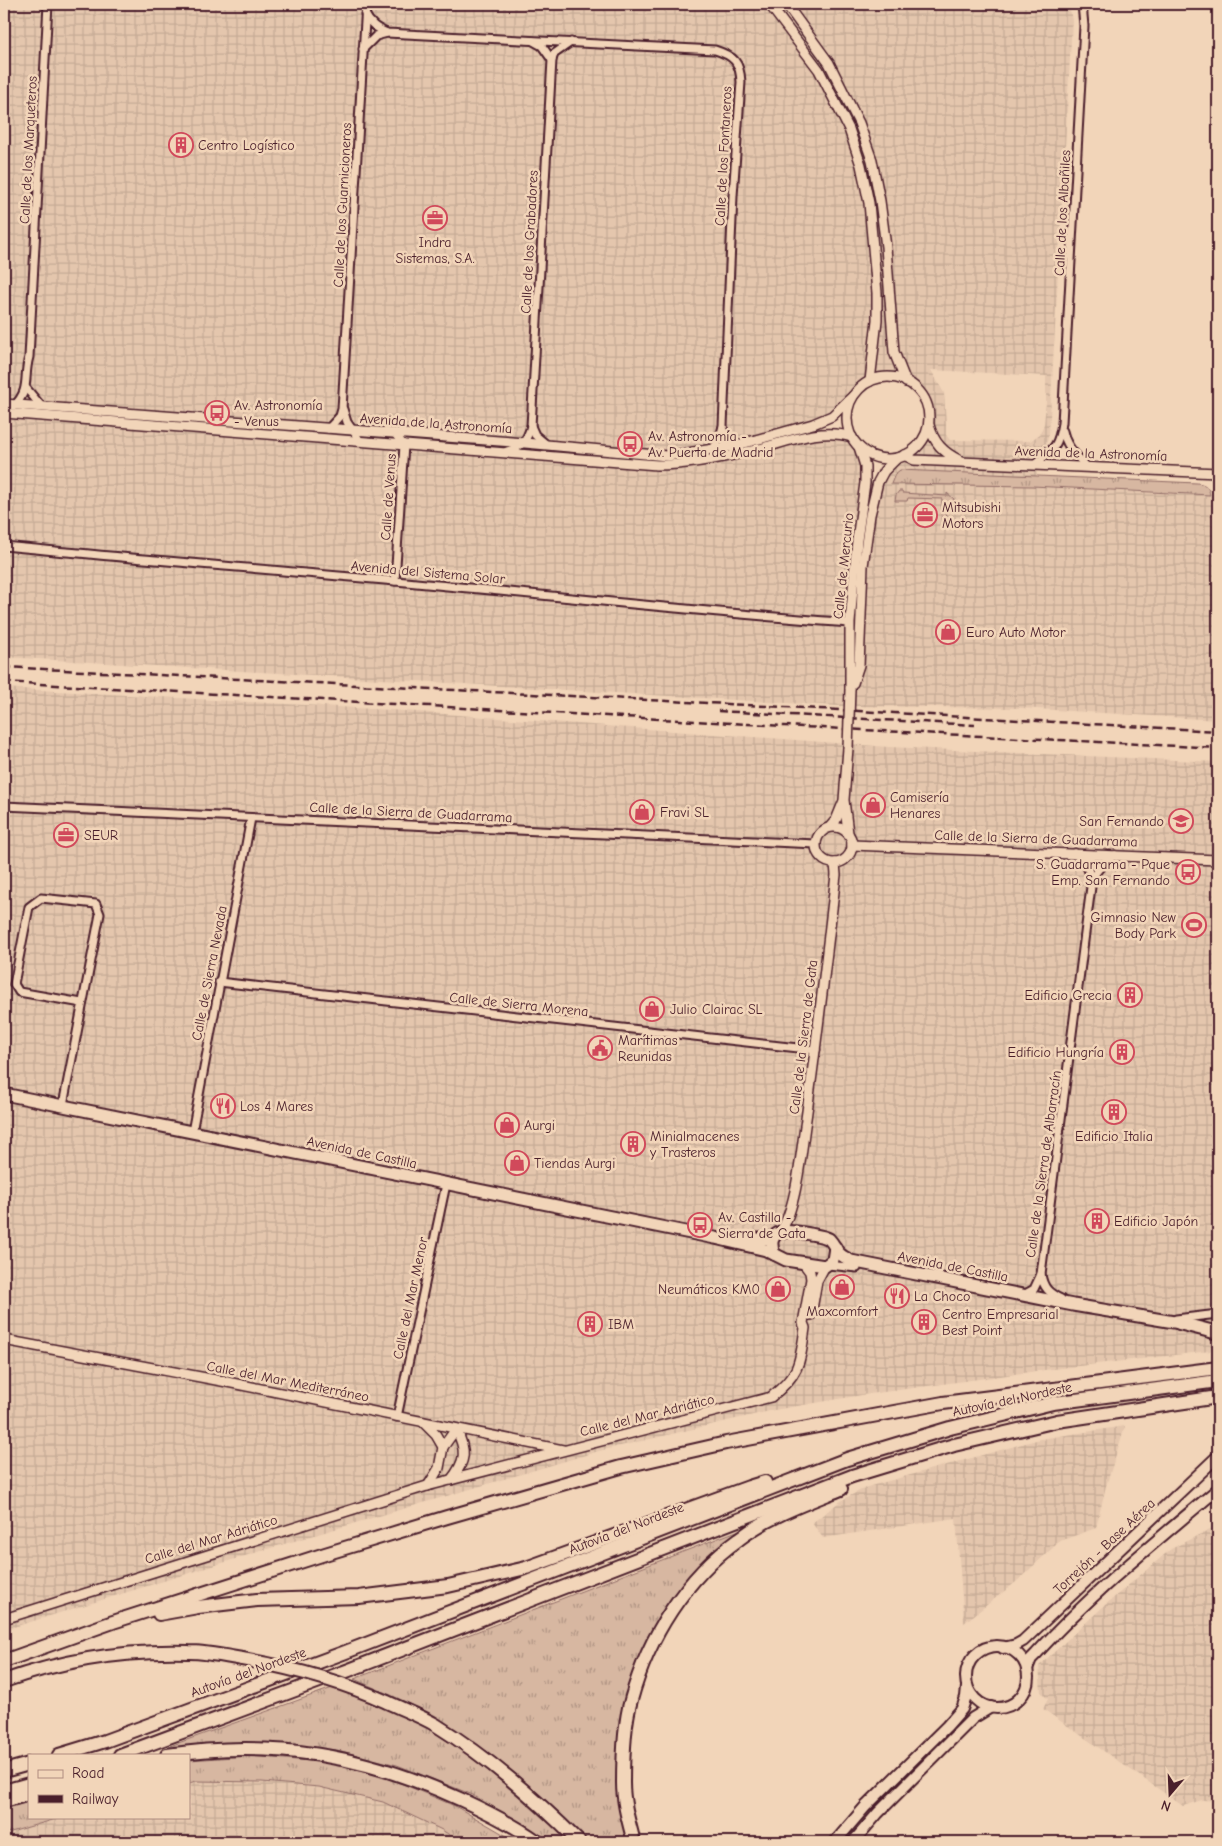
<svg xmlns="http://www.w3.org/2000/svg" width="1222" height="1846" font-family="'Comic Neue',sans-serif">
<style>
.industrial{fill:url(#industrial-grid);fill-rule:evenodd}
.grass{fill:url(#grass-tufts);stroke:#906b66}
.lines{fill:none;stroke-linecap:round;stroke-linejoin:round}
.minor-casing{stroke:#4a1f2b;stroke-width:11}
.tertiary-casing{stroke:#4a1f2b;stroke-width:12}
.secondary-casing{stroke:#4a1f2b;stroke-width:14}
.primary-casing{stroke:#4a1f2b;stroke-width:15}
.motorway-casing{stroke:#4a1f2b;stroke-width:16}
.minor{stroke:#f2d5b9;stroke-width:7}
.tertiary{stroke:#f2d5b9;stroke-width:9}
.secondary{stroke:#f2d5b9;stroke-width:10}
.primary{stroke:#f2d5b9;stroke-width:11}
.motorway{stroke:#f2d5b9;stroke-width:12}
.rail{stroke:#4a1f2b;stroke-width:2.5;stroke-dasharray:8 4;stroke-linecap:butt}
.tertiary-bridge-casing{stroke:#4a1f2b;stroke-width:12;stroke-linecap:butt}
.motorway-bridge-casing{stroke:#4a1f2b;stroke-width:16;stroke-linecap:butt}
.tertiary-bridge{stroke:#f2d5b9;stroke-width:9}
.motorway-bridge{stroke:#f2d5b9;stroke-width:12}
.labels{text-anchor:middle;stroke-width:5;stroke-linejoin:round;paint-order:stroke}
.poi-label{font-size:14px;fill:#4a1f2b;stroke:#f2d5b9;text-anchor:start}
.street-label{font-size:14px;fill:#4a1f2b;stroke:#f2d5b9}
</style>
<defs>
<pattern id="industrial-grid" width="8" height="8" patternUnits="userSpaceOnUse" patternTransform="scale(1.25)"><rect width="8" height="8" fill="#e4c6ad"/><path d="M0 4h8M4 0v8" fill="none" stroke="#c5aa95"/></pattern>
<pattern id="grass-tufts" width="24" height="20" patternUnits="userSpaceOnUse" patternTransform="scale(1.25)"><rect width="24" height="20" fill="#d7b7a1"/><path d="M3 7l-1-3M5 7V3M7 7l1-3M15 17l-1-3M17 17v-4M19 17l1-3" fill="none" stroke="#b09483"/></pattern>
</defs>
<rect width="100%" height="100%" fill="#f2d5b9"/>
<filter id="ink" filterUnits="userSpaceOnUse"><feTurbulence type="fractalNoise" baseFrequency=".02" numOctaves="2"/><feDisplacementMap in="SourceGraphic" scale="10" xChannelSelector="R" yChannelSelector="G"/><feConvolveMatrix kernelMatrix="1 2 1 2 8 2 1 2 1" color-interpolation-filters="sRGB"/></filter>
<g filter="url(#ink)">
<g class="industrial">
<path d="M 4,4 L 1069,4 L 1072,21 L 1049,435 L 1033,486 L 1218,496 L 1218,720 L 1021,708 L 838,706 L 4,657 L 4,413 L 668,465 L 816,434 L 852,437 L 859,447 L 865,466 L 850,623 L 855,677 L 863,566 L 884,471 L 919,444 L 925,433 L 928,422 L 928,411 L 924,400 L 918,391 L 906,382 L 894,378 L 883,377 L 870,381 L 861,387 L 832,416 L 789,431 L 667,456 L 4,404 ZM 931,370 L 1046,376 L 1046,403 L 1044,424 L 1040,434 L 1030,441 L 950,440 L 946,435 L 946,424 L 944,393 Z"/>
<polygon points="4,688 391,710 889,747 1218,762 1218,1343 1210,1351 1044,1370 862,1395 774,1410 599,1451 274,1547 4,1630"/>
<polygon points="1125,1426 1106,1486 1096,1528 1060,1541 1016,1582 964,1623 956,1518 823,1538 812,1523 842,1500 867,1487 1040,1439"/>
<polygon points="1218,1525 1218,1551 1210,1560 1218,1571 1218,1801 1202,1800 1183,1806 1043,1709 1048,1699 1041,1692 1039,1666 1104,1606 1171,1549"/>
<polygon points="196,1781 262,1782 319,1787 383,1802 442,1830 460,1842 4,1842 4,1834 63,1817 189,1817 189,1783"/>
</g>
<g class="grass">
<path d="M 900,470 L 1197,483 C 1205,484 1209,487 1210,495 L 1032,486 L 891,484 L 895,474 Z"/>
<polygon points="899,491 902,491 903,493 947,496 947,493 954,499 954,505 947,505 946,527 941,527 942,499 908,498 907,501 895,501 896,495"/>
<path d="M 755,1524 L 668,1604 L 647,1641 L 629,1684 L 619,1730 L 617,1775 L 621,1817 L 627,1842 L 589,1842 C 547,1799 501,1758 449,1726 C 419,1706 386,1693 354,1679 Z"/>
<path d="M 335,1687 C 360,1697 388,1706 412,1719 C 471,1752 520,1797 569,1842 L 550,1842 L 473,1795 L 397,1765 L 337,1750 L 266,1743 L 221,1744 L 171,1748 L 170,1746 Z"/>
<polygon points="249,1756 322,1762 386,1777 455,1806 517,1842 460,1842 442,1830 383,1802 319,1787 262,1782 196,1781 189,1783 189,1760"/>
<polygon points="29,1802 29,1817 63,1817 4,1834 4,1809"/>
</g>
<g class="lines">
<defs>
<g id="minor">
<path d="M 365,14 C 370,24 376,28 387,33 L 715,50 C 734,56 740,62 741,82 L 733,196 L 723,426 L 720,437 L 713,449"/>
<polyline points="533,41 542,46 552,60"/>
<polyline points="363,49 376,36 387,33"/>
<polyline points="26,388 42,407"/>
<path d="M 14,406 C 31,389 23,378 29,357 L 48,4"/>
<polyline points="343,409 347,422 360,441"/>
<polyline points="531,426 535,435 547,445"/>
<polyline points="723,427 725,433 736,449"/>
<polyline points="328,429 340,416 342,409 366,4"/>
<path d="M 1063,431 C 1066,447 1076,455 1087,467"/>
<polyline points="394,433 404,445 395,581"/>
<path d="M 507,451 C 522,448 527,440 531,426 L 552,60 L 554,54 L 571,42"/>
<path d="M 1034,465 C 1053,449 1058,448 1062,423 L 1084,26 L 1082,4"/>
<path d="M 4,546 C 134,559 265,569 395,581 C 547,595 698,612 850,623"/>
<polyline points="4,806 816,844"/>
<polyline points="1075,853 1087,867 1092,879"/>
<polyline points="219,982 816,1050"/>
<polyline points="63,1105 100,914 96,904 41,898 29,907 14,984 19,992 82,1003"/>
<polyline points="192,1132 251,818"/>
<polyline points="828,1265 857,1268"/>
<path d="M 1041,1274 C 1043,1288 1049,1293 1061,1299"/>
<path d="M 1025,1294 L 1034,1289 L 1041,1274 L 1092,879 C 1098,868 1104,862 1115,855"/>
<polyline points="1176,1319 1218,1314"/>
<polyline points="397,1417 446,1184"/>
</g>
<g id="tertiary">
<polyline points="769,4 819,70 849,129 861,165 869,203 877,293 877,320 870,381"/>
<polyline points="786,4 829,63 859,123 872,160 880,201 886,247 894,352 906,382"/>
<circle cx="888" cy="418" r="41"/>
<polyline points="4,404 525,443 667,456 734,446 813,424 832,416 853,396"/>
<path d="M 4,413 L 657,465 C 690,465 723,458 755,450 C 787,442 819,427 852,437"/>
<path d="M 929,425 C 934,443 943,452 959,460"/>
<polyline points="904,455 914,460 1218,473"/>
<polyline points="853,683 859,665 863,566 870,515 878,482 884,471 897,458"/>
<polyline points="850,689 850,623 857,540 865,483 865,466 859,447"/>
<polyline points="830,827 836,820 843,803"/>
<circle cx="834" cy="845" r="18"/>
<polyline points="848,833 844,800 848,748"/>
<polyline points="852,845 1218,860"/>
<path d="M 780,1232 C 796,1210 801,1154 805,1126 C 817,1042 826,959 836,875 L 835,863"/>
<polyline points="811,1315 817,1281 825,1266"/>
<polyline points="4,1340 227,1382 563,1450"/>
<polyline points="423,1422 436,1435 443,1447"/>
<path d="M 428,1486 L 439,1468 L 443,1447 L 456,1429 C 467,1451 466,1461 451,1480"/>
<path d="M 4,1619 L 427,1486 L 771,1397 C 800,1374 800,1363 805,1328 L 803,1323 L 811,1279 L 810,1272 L 804,1264"/>
</g>
<g id="secondary">
<circle cx="997" cy="1677" r="31"/>
<polyline points="1003,1648 1016,1645 1023,1641 1218,1456"/>
<path d="M 1027,1669 L 1031,1659 L 1036,1654 C 1091,1594 1156,1541 1218,1489"/>
<polyline points="835,1842 865,1807 947,1726 962,1709 966,1697 967,1687"/>
<polyline points="853,1842 878,1813 973,1718 991,1707"/>
</g>
<g id="primary">
<polyline points="4,1094 715,1238 766,1250 786,1260 825,1266 833,1260 835,1247"/>
<polyline points="742,1239 765,1239 774,1237"/>
<path d="M 774,1254 C 764,1225 793,1231 810,1234 C 815,1235 824,1236 829,1239 C 833,1243 835,1248 838,1252 C 841,1256 846,1258 851,1261 L 1073,1305 L 1186,1324"/>
</g>
<g id="motorway">
<polyline points="1179,1323 1218,1333"/>
<polyline points="159,1614 198,1607 257,1600 359,1597 448,1586 526,1568 749,1487 765,1482"/>
<polyline points="4,1661 113,1622 325,1554 447,1517 621,1467 726,1443 943,1403 1218,1368"/>
<path d="M 4,1681 C 63,1660 126,1650 189,1652 C 206,1652 225,1656 242,1659"/>
<path d="M 387,1702 C 404,1710 421,1716 436,1725 C 489,1758 535,1798 579,1842"/>
<polyline points="59,1755 105,1741 343,1653 847,1459 950,1428 1053,1403 1218,1381"/>
<polyline points="120,1755 349,1670 852,1476 954,1445 1057,1421 1218,1397"/>
<path d="M 167,1755 C 273,1739 365,1755 462,1800 C 488,1812 514,1825 538,1842"/>
<polyline points="4,1771 29,1764"/>
<polyline points="4,1791 29,1784"/>
<polyline points="4,1801 29,1794"/>
<path d="M 634,1842 C 629,1823 623,1803 623,1783 C 623,1758 624,1724 631,1700 C 648,1637 686,1577 739,1539 C 769,1516 806,1503 841,1489"/>
</g>
</defs>
<use href="#minor" class="minor-casing"/>
<use href="#tertiary" class="tertiary-casing"/>
<use href="#secondary" class="secondary-casing"/>
<use href="#primary" class="primary-casing"/>
<use href="#motorway" class="motorway-casing"/>
<use href="#minor" class="minor"/>
<use href="#tertiary" class="tertiary"/>
<use href="#secondary" class="secondary"/>
<use href="#primary" class="primary"/>
<use href="#motorway" class="motorway"/>
<g class="rail">
<polyline points="4,667 785,707 1218,731"/>
<polyline points="4,682 784,726 1218,748"/>
<polyline points="718,711 975,725"/>
</g>
<defs>
<polyline id="tertiary-bridge" points="848,748 850,689"/>
<path id="motorway-bridge" d="M 242,1659 C 293,1668 341,1681 387,1702"/>
</defs>
<use href="#tertiary-bridge" class="tertiary-bridge-casing"/>
<use href="#motorway-bridge" class="motorway-bridge-casing"/>
<use href="#tertiary-bridge" class="tertiary-bridge"/>
<use href="#motorway-bridge" class="motorway-bridge"/>
</g>
</g>
<defs>
<symbol id="building-ring" viewBox="-11 -11 22 22"><circle r="9.5" fill="#f2d5b9" stroke="#d1495b" stroke-width="1.5"/><path d="M-4-6H4V6H1V3H-1V6H-4ZM-2.5-4.3h1.7v1.8h-1.7ZM.8-4.3h1.7v1.8H.8ZM-2.5-1h1.7V.8h-1.7ZM.8-1h1.7V.8H.8Z" fill="#d1495b"/></symbol>
<symbol id="office-ring" viewBox="-11 -11 22 22"><circle r="9.5" fill="#f2d5b9" stroke="#d1495b" stroke-width="1.5"/><path d="M-6-3h4V-5.5h4V-3h4V5H-6ZM-1-4.5V-3h2v-1.5ZM-6 0V1H6V0Z" fill="#d1495b"/></symbol>
<symbol id="bus-ring" viewBox="-11 -11 22 22"><circle r="9.5" fill="#f2d5b9" stroke="#d1495b" stroke-width="1.5"/><path d="M-5-6H5V4H4V6H2V4H-2V6H-4V4H-5ZM-3.5-4V0h7V-4ZM-3.5 1.2v1.5H-2V1.2ZM2 1.2v1.5H3.5V1.2Z" fill="#d1495b"/></symbol>
<symbol id="shop-ring" viewBox="-11 -11 22 22"><circle r="9.5" fill="#f2d5b9" stroke="#d1495b" stroke-width="1.5"/><path d="M-5-2.5h2.3a2.7 3.5 0 0 1 5.4 0H5L5.5 6h-11ZM-1.5-2.5h3a1.5 2.3 0 0 0-3 0Z" fill="#d1495b"/></symbol>
<symbol id="school-ring" viewBox="-11 -11 22 22"><circle r="9.5" fill="#f2d5b9" stroke="#d1495b" stroke-width="1.5"/><path d="M0-5L7-2L0 1L-7-2ZM-4 1L0 2.5L4 1V4Q0 6-4 4Z" fill="#d1495b"/></symbol>
<symbol id="stadium-ring" viewBox="-11 -11 22 22"><circle r="9.5" fill="#f2d5b9" stroke="#d1495b" stroke-width="1.5"/><path d="M0-5a6.5 5 0 1 0 0 10a6.5 5 0 1 0 0-10ZM-3.5-1.8h7v3.6h-7Z" fill="#d1495b"/></symbol>
<symbol id="civic-ring" viewBox="-11 -11 22 22"><circle r="9.5" fill="#f2d5b9" stroke="#d1495b" stroke-width="1.5"/><path d="M-.6-6.5H3V-4.5H.6V-3L4-1V1h2V6H-6V1h2V-1L-.6-3ZM-1.2 2.5V6h2.4V2.5Z" fill="#d1495b"/></symbol>
<symbol id="restaurant-ring" viewBox="-11 -11 22 22"><circle r="9.5" fill="#f2d5b9" stroke="#d1495b" stroke-width="1.5"/><path d="M-5-6h1v4h1v-4h1v4h1v-4h1v5L-1.5 .5V6h-2V.5L-5-1ZM5-6V6H3V1.5H1.5Q1.5-4 5-6Z" fill="#d1495b"/></symbol>
</defs>
<g fill-rule="evenodd">
<use href="#building-ring" x="167" y="131" width="28" height="28"/>
<use href="#office-ring" x="421" y="204" width="28" height="28"/>
<use href="#bus-ring" x="203" y="399" width="28" height="28"/>
<use href="#bus-ring" x="616" y="430" width="28" height="28"/>
<use href="#office-ring" x="911" y="501" width="28" height="28"/>
<use href="#shop-ring" x="934" y="618" width="28" height="28"/>
<use href="#shop-ring" x="859" y="791" width="28" height="28"/>
<use href="#shop-ring" x="628" y="798" width="28" height="28"/>
<use href="#school-ring" x="1167" y="807" width="28" height="28"/>
<use href="#office-ring" x="52" y="821" width="28" height="28"/>
<use href="#bus-ring" x="1174" y="858" width="28" height="28"/>
<use href="#stadium-ring" x="1180" y="911" width="28" height="28"/>
<use href="#building-ring" x="1116" y="981" width="28" height="28"/>
<use href="#shop-ring" x="638" y="995" width="28" height="28"/>
<use href="#civic-ring" x="586" y="1034" width="28" height="28"/>
<use href="#building-ring" x="1108" y="1038" width="28" height="28"/>
<use href="#restaurant-ring" x="209" y="1092" width="28" height="28"/>
<use href="#building-ring" x="1100" y="1098" width="28" height="28"/>
<use href="#shop-ring" x="493" y="1111" width="28" height="28"/>
<use href="#building-ring" x="619" y="1130" width="28" height="28"/>
<use href="#shop-ring" x="503" y="1149" width="28" height="28"/>
<use href="#building-ring" x="1083" y="1207" width="28" height="28"/>
<use href="#bus-ring" x="686" y="1211" width="28" height="28"/>
<use href="#shop-ring" x="828" y="1273" width="28" height="28"/>
<use href="#shop-ring" x="764" y="1275" width="28" height="28"/>
<use href="#restaurant-ring" x="883" y="1282" width="28" height="28"/>
<use href="#building-ring" x="910" y="1308" width="28" height="28"/>
<use href="#building-ring" x="576" y="1310" width="28" height="28"/>
</g>
<g class="labels">
<g class="poi-label">
<text x="198" y="150">Centro Logístico</text>
<text x="435" y="247" text-anchor="middle">Indra<tspan x="435" dy="16">Sistemas, S.A.</tspan></text>
<text x="234" y="410">Av. Astronomía<tspan x="234" dy="16">- Venus</tspan></text>
<text x="648" y="441">Av. Astronomía -<tspan x="648" dy="16">Av. Puerta de Madrid</tspan></text>
<text x="942" y="512">Mitsubishi<tspan x="942" dy="16">Motors</tspan></text>
<text x="966" y="637">Euro Auto Motor</text>
<text x="890" y="802">Camisería<tspan x="890" dy="16">Henares</tspan></text>
<text x="660" y="817">Fravi SL</text>
<text x="1164" y="826" text-anchor="end">San Fernando</text>
<text x="84" y="840">SEUR</text>
<text x="1170" y="869" text-anchor="end">S. Guadarrama - Pque<tspan x="1170" dy="16">Emp. San Fernando</tspan></text>
<text x="1176" y="922" text-anchor="end">Gimnasio New<tspan x="1176" dy="16">Body Park</tspan></text>
<text x="1112" y="1000" text-anchor="end">Edificio Grecia</text>
<text x="670" y="1014">Julio Clairac SL</text>
<text x="618" y="1045">Marítimas<tspan x="618" dy="16">Reunidas</tspan></text>
<text x="1104" y="1057" text-anchor="end">Edificio Hungría</text>
<text x="240" y="1111">Los 4 Mares</text>
<text x="524" y="1130">Aurgi</text>
<text x="650" y="1141">Minialmacenes<tspan x="650" dy="16">y Trasteros</tspan></text>
<text x="1114" y="1141" text-anchor="middle">Edificio Italia</text>
<text x="534" y="1168">Tiendas Aurgi</text>
<text x="718" y="1222">Av. Castilla -<tspan x="718" dy="16">Sierra de Gata</tspan></text>
<text x="1114" y="1226">Edificio Japón</text>
<text x="760" y="1294" text-anchor="end">Neumáticos KM0</text>
<text x="914" y="1301">La Choco</text>
<text x="842" y="1316" text-anchor="middle">Maxcomfort</text>
<text x="942" y="1319">Centro Empresarial<tspan x="942" dy="16">Best Point</tspan></text>
<text x="608" y="1329">IBM</text>
</g>
<g class="street-label">
<text transform="translate(28 150) rotate(-87)" y="5">Calle de los Marqueteros</text>
<text transform="translate(723 156) rotate(-87)" y="5">Calle de los Fontaneros</text>
<text transform="translate(342 205) rotate(-87)" y="5">Calle de los Guarnicioneros</text>
<text transform="translate(1062 213) rotate(-87)" y="5">Calle de los Albañiles</text>
<text transform="translate(529 242) rotate(-87)" y="5">Calle de los Grabadores</text>
<text transform="translate(436 423) rotate(4)" y="5">Avenida de la Astronomía</text>
<text transform="translate(1091 453) rotate(2)" y="5">Avenida de la Astronomía</text>
<text transform="translate(388 497) rotate(-86)" y="5">Calle de Venus</text>
<text transform="translate(843 566) rotate(-84)" y="5">Calle de Mercurio</text>
<text transform="translate(428 572) rotate(5)" y="5">Avenida del Sistema Solar</text>
<text transform="translate(411 812) rotate(3)" y="5">Calle de la Sierra de Guadarrama</text>
<text transform="translate(1036 838) rotate(2)" y="5">Calle de la Sierra de Guadarrama</text>
<text transform="translate(209 973) rotate(-79)" y="5">Calle de Sierra Nevada</text>
<text transform="translate(519 1004) rotate(6)" y="5">Calle de Sierra Morena</text>
<text transform="translate(803 1037) rotate(-83)" y="5">Calle de la Sierra de Gata</text>
<text transform="translate(362 1152) rotate(12)" y="5">Avenida de Castilla</text>
<text transform="translate(1043 1164) rotate(-82)" y="5">Calle de la Sierra de Albarracín</text>
<text transform="translate(953 1266) rotate(11)" y="5">Avenida de Castilla</text>
<text transform="translate(410 1298) rotate(-78)" y="5">Calle del Mar Menor</text>
<text transform="translate(288 1381) rotate(11)" y="5">Calle del Mar Mediterráneo</text>
<text transform="translate(1012 1399) rotate(-12)" y="5">Autovía del Nordeste</text>
<text transform="translate(647 1415) rotate(-14)" y="5">Calle del Mar Adriático</text>
<text transform="translate(626 1528) rotate(-21)" y="5">Autovía del Nordeste</text>
<text transform="translate(211 1539) rotate(-17)" y="5">Calle del Mar Adriático</text>
<text transform="translate(1104 1546) rotate(-43)" y="5">Torrejón - Base Aérea</text>
<text transform="translate(248 1672) rotate(-20)" y="5">Autovía del Nordeste</text>
</g>
</g>
<rect width="1222" height="1846" fill="none" stroke="#f2d5b9" stroke-width="20"/>
<rect x="10" y="10" width="1202" height="1826" fill="none" stroke="#4a1f2b" stroke-width="2" filter="url(#ink)"/>
<rect x="28" y="1754" width="162" height="65" fill="#f2d5b9" stroke="#af8c80"/>
<rect x="38" y="1770" width="25" height="8" fill="#f2d5b9" stroke="#af8c80"/>
<text x="72" y="1778" font-size="15" fill="#4a1f2b">Road</text>
<rect x="38" y="1795" width="25" height="8" fill="#4a1f2b" stroke="#af8c80"/>
<text x="72" y="1804" font-size="15" fill="#4a1f2b">Railway</text>
<g transform="translate(1170 1794) rotate(199)" stroke="#f2d5b9" stroke-width="4" paint-order="stroke">
<path d="M0-4L9 19L0 12L-9 19Z" fill="#4a1f2b"/>
<text y="-8" font-size="14" font-weight="bold" text-anchor="middle" fill="#4a1f2b">N</text>
</g>
</svg>
